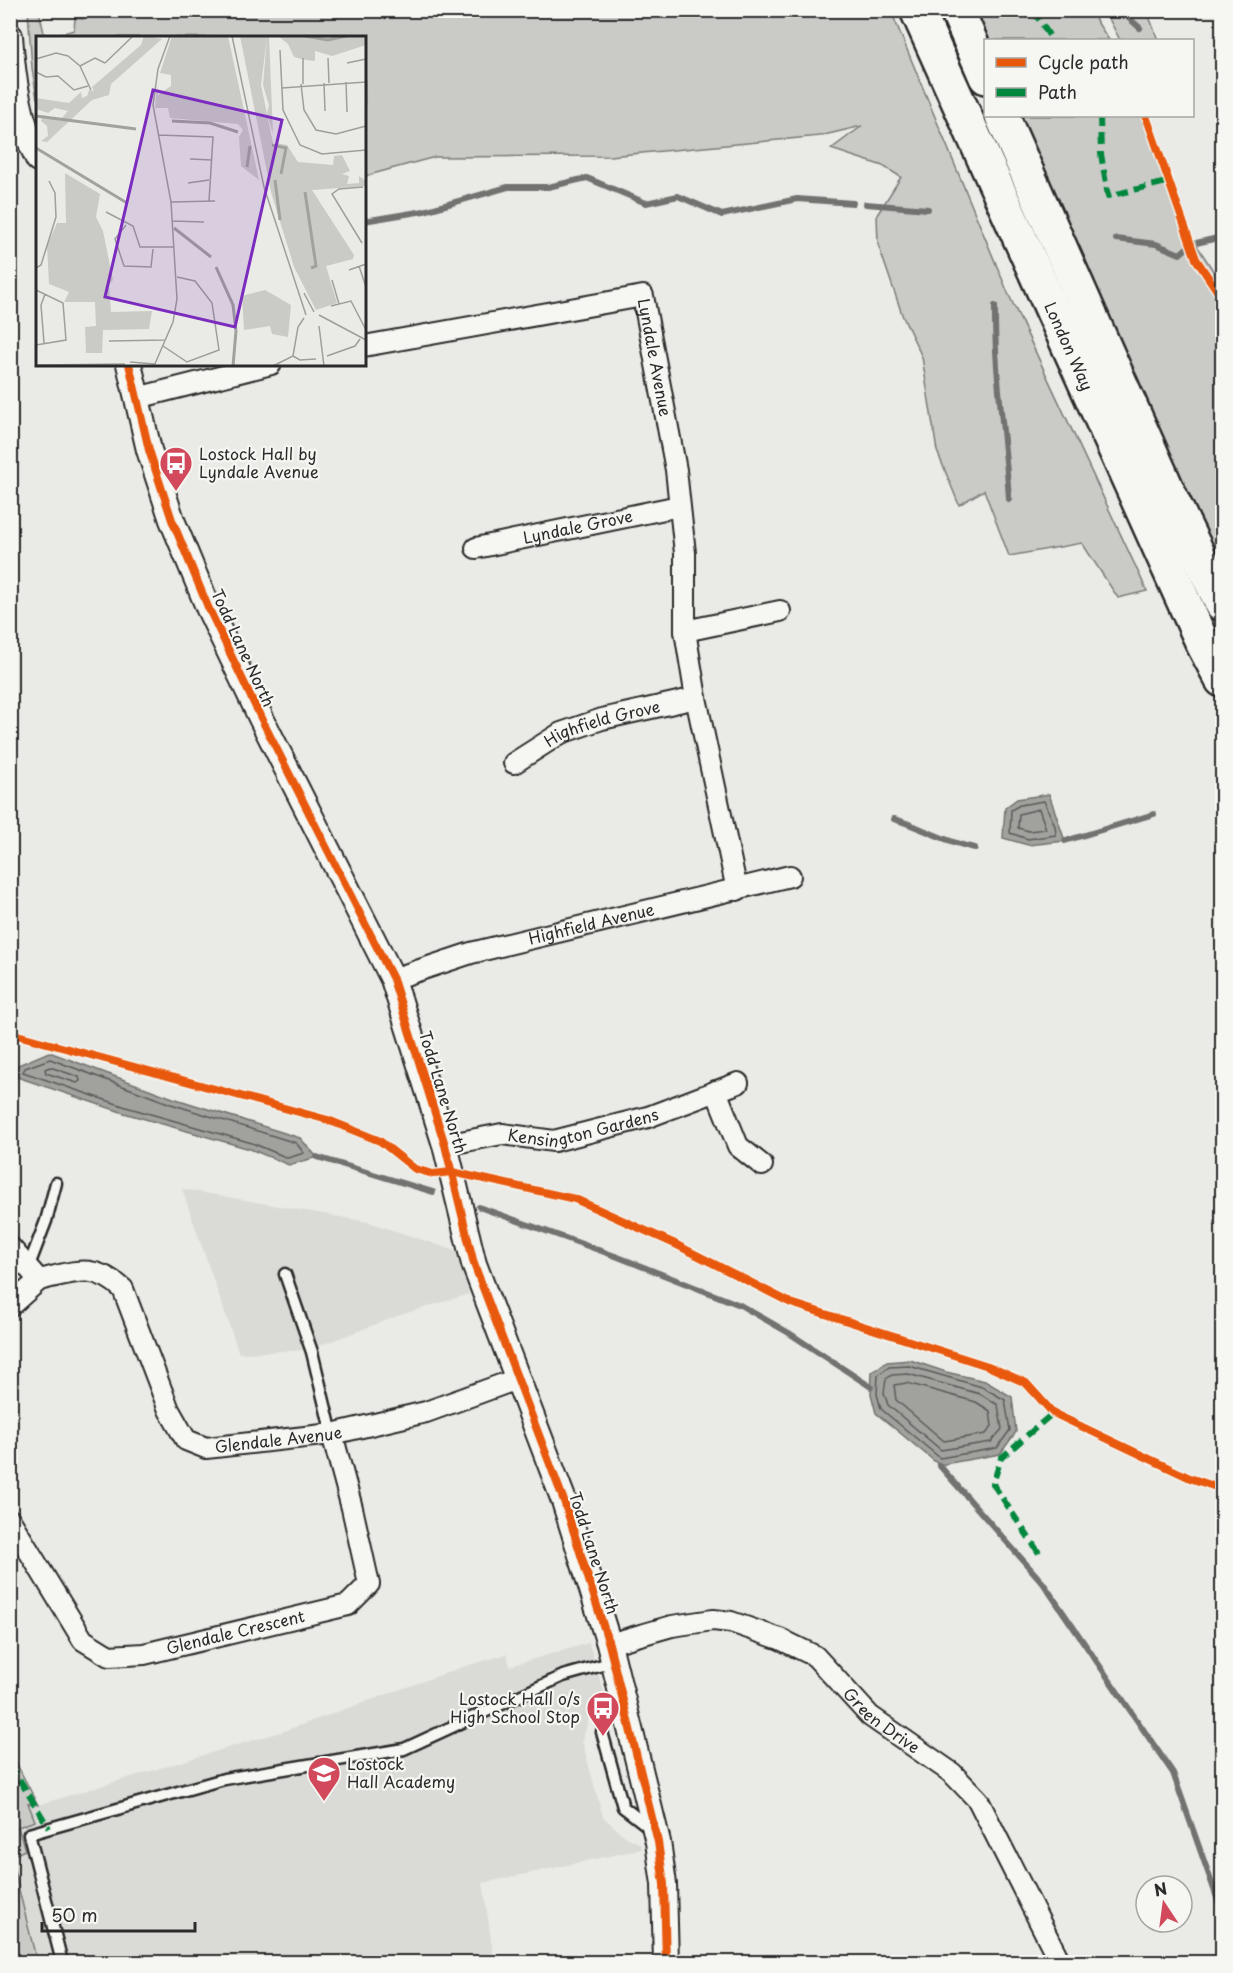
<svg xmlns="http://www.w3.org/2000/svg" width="1233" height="1973" font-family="'Playpen Sans',sans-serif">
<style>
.built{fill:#dadad6}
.green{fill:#cacac7;stroke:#7a7a79;stroke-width:1.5}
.water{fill:#a1a19e;stroke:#727270;stroke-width:1.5}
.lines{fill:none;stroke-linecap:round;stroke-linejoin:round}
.shore{stroke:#5a5a59;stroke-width:1.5}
.stream{stroke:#727270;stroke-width:6}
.service-casing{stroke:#2b2b2b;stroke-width:15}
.minor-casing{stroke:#2b2b2b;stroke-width:24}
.tertiary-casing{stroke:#2b2b2b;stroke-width:28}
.trunk-casing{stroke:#2b2b2b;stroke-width:38}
.service{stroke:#f6f6f2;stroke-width:10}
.minor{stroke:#f6f6f2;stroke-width:20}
.tertiary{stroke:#f6f6f2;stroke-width:24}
.trunk{stroke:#f6f6f2;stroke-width:33}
.quiet{stroke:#00873e;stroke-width:6;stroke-dasharray:12 6;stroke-linecap:butt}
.cycleway-casing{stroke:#f6f6f2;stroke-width:11}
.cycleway{stroke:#e8590c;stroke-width:8}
.labels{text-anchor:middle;stroke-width:4.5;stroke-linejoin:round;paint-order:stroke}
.street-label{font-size:16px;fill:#2b2b2b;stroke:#f6f6f2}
.poi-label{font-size:16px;fill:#2b2b2b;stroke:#f6f6f2;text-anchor:start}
.inset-river{fill:none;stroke:#a1a19e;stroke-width:3}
.inset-road{fill:none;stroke:#9e9e9b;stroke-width:1.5}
.view{fill:#7b2cbf;fill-opacity:0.15;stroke:#7b2cbf;stroke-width:3}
.inset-edge{fill:none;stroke:#2b2b2b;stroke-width:3}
</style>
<rect width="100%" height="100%" fill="#eaeae6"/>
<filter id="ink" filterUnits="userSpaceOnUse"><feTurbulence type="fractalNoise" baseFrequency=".0167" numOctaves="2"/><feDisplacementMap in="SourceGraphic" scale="12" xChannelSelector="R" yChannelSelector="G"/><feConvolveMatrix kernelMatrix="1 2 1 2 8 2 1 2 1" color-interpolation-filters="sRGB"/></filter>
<g filter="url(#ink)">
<g class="built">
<polygon points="182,1189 368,1222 456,1251 469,1294 400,1315 308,1350 239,1353"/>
<polygon points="589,1643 604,1693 590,1715 582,1741 603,1817 626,1837 639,1843 642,1849 483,1883 494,1962 11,1962 10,1753 38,1805 284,1731 463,1667 507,1654 510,1666"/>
</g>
<g class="green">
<polygon points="28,11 39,11 44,33 50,37 38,38 37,99 32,68"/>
<polygon points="95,11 891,11 1008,293 1147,591 1118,598 1082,543 1009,556 984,490 959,505 937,451 922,357 903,317 878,244 877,215 901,177 883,166 831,149 862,126 820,136 610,156 435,157 365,176 364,38 50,37 74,30 75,18 83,19 84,14"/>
<polygon points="972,11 1090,11 1109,40 986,40"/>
<polygon points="1105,11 1147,11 1158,40 1120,40"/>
<polygon points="1016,116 1146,116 1187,230 1214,272 1222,270 1222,565 1113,340"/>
<polygon points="11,1753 38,1805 28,1803 35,1821 18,1827 25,1850 11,1856"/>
<polygon points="11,1858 37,1962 11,1962"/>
</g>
<g class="water">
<polygon points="1049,794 1065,841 1028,845 1003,838 1005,808 1017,799"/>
<polygon points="49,1052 173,1098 300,1138 317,1157 289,1165 250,1149 124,1113 11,1075 11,1068"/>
<polygon points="910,1360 946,1372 985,1381 1012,1397 1016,1432 1000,1454 939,1465 876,1413 871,1394 872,1372 887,1362"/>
</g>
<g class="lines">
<g class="shore">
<polygon points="1044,801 1055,826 1056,835 1028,839 1010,833 1011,810 1020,805"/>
<polygon points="1039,809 1046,829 1029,831 1018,828 1019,814"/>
<polygon points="50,1059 171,1104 296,1143 304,1153 288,1158 252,1143 126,1107 23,1072 25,1068"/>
<polygon points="50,1067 79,1077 80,1081 77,1083 46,1073 45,1069"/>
<polygon points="909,1366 982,1387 1005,1400 1010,1430 997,1448 940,1458 881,1409 877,1394 878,1375 889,1367"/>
<polygon points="908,1374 980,1394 998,1405 1002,1429 991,1442 941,1450 888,1405 884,1393 886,1379 892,1375"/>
<polygon points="907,1383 976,1402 990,1411 992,1426 986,1434 944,1441 896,1400 894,1385"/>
</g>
<g class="stream">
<polyline points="1120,10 1140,28"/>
<polyline points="866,204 928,209"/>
<polyline points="364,221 424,211 508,187 548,187 587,178 646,203 678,196 722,215 797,199 853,203"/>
<polyline points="1116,239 1156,244 1180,254 1189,246"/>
<polyline points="1192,244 1222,237"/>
<path d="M 995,306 C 994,371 1005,434 1009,499"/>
<path d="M 894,819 C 922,827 946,843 975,848"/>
<polyline points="1065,841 1154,814"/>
<polyline points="317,1157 433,1192"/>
<polyline points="479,1207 618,1257 740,1305 789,1333 871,1387"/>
<polyline points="939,1465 1043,1583 1173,1773 1222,1912"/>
</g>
<defs>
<g id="service">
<polyline points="28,1268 46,1221 56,1183"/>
<polyline points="285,1274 312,1352 332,1434"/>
<polyline points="621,1698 606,1720 602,1732 623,1807 653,1830"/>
<polyline points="62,1962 29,1834 224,1779 404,1749 563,1676 613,1662"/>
</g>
<g id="minor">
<path id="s1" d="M 364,346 L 643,296 L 676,470 L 685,553 L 685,631 L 696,698 L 737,890"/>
<polyline points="137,398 271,364"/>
<path id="s2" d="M 476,548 L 679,506"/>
<polyline points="685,631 780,611"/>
<path id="s3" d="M 514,763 L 561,733 L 602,719 L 696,698"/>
<path id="s4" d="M 393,979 L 471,953 L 790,876"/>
<polyline points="716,1091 738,1146 762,1165"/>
<path id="s5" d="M 445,1145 L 502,1134 L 554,1141 L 648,1117 L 738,1083"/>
<path id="s6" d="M 10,1247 L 39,1280 C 75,1272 93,1262 123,1289 L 169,1410 L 186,1440 L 206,1448 L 332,1434 L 426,1412 L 517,1379"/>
<polyline points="10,1306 39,1280"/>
<path id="s7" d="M 10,1520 L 83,1640 L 109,1656 L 144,1654 L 348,1605 L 369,1584 L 352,1508 L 332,1434"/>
<path id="s8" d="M 609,1644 L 672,1626 L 713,1620 L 731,1622 L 780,1639 L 815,1656 L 870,1716 L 952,1773 L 978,1800 L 1060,1962"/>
</g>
<g id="tertiary">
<path d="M 10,36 C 13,78 19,121 38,159"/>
<polyline points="129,364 149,450 172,520 208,607 261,718 393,979 445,1145 474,1264 564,1501 609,1644 658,1842 664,1884 666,1962"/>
</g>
<g id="trunk">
<path id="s9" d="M 917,10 L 1203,644 L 1222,680"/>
<polyline points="957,10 986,77"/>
<polyline points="1002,116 1172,500 1222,604"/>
</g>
</defs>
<use href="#service" class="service-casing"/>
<use href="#minor" class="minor-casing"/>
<use href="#tertiary" class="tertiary-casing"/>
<use href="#trunk" class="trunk-casing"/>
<use href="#service" class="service"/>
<use href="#minor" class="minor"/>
<use href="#tertiary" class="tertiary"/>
<use href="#trunk" class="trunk"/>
<g class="quiet">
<polyline points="1033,10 1052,40"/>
<polyline points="1100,116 1101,154 1108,196 1171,181"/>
<polyline points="1039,1553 993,1484 1001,1458 1053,1413"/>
<polyline points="10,1764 49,1828"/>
</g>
<defs>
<g id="cycleway">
<polyline points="1146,116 1196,259 1222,298"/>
<polyline points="129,364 149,450 172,520 208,607 261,718 393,979 445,1145 474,1264 564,1501 609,1644 658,1842 664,1884 666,1962"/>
<polyline points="10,1033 328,1120 380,1141 415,1169 433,1174 452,1172 575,1199 675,1244 791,1303 988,1366 1026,1383 1053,1413 1190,1478 1222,1489"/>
</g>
</defs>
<use href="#cycleway" class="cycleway-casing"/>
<use href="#cycleway" class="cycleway"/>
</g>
</g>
<defs>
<symbol id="bus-pin" viewBox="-11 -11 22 30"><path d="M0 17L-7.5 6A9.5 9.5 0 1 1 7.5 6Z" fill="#d1495b" stroke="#f6f6f2"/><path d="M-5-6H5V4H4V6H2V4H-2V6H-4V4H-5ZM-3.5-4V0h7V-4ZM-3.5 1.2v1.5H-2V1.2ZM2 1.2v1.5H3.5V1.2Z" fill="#fff"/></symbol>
<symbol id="school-pin" viewBox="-11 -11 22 30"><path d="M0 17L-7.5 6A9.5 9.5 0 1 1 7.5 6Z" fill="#d1495b" stroke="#f6f6f2"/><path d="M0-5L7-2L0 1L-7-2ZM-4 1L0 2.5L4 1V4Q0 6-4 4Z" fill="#fff"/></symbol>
</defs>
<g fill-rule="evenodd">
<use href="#bus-pin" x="157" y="444" width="38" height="52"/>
<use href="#bus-pin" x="584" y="1689" width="38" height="52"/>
<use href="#school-pin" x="305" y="1754" width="38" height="52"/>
</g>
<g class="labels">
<g class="street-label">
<text dy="6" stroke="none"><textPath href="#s9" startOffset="369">London Way</textPath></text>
<text dy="6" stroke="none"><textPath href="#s1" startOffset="346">Lyndale Avenue</textPath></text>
<text dy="6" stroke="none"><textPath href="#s2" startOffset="104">Lyndale Grove</textPath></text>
<text transform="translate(243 648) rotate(65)" y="6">Todd Lane North</text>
<text dy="6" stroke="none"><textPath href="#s3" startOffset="98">Highfield Grove</textPath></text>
<text dy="6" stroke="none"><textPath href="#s4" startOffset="206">Highfield Avenue</textPath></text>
<text transform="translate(443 1092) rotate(73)" y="6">Todd Lane North</text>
<text dy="6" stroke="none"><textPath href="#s5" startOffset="141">Kensington Gardens</textPath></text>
<text dy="6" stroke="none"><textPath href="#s6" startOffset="392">Glendale Avenue</textPath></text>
<text transform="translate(594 1553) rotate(72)" y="6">Todd Lane North</text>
<text dy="6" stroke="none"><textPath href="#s7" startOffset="300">Glendale Crescent</textPath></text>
<text dy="6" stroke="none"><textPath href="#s8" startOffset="309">Green Drive</textPath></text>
</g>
<g class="poi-label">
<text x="199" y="460">Lostock Hall by<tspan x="199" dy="18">Lyndale Avenue</tspan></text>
<text x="580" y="1705" text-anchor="end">Lostock Hall o/s<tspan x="580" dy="18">High School Stop</tspan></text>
<text x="347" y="1770">Lostock<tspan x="347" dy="18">Hall Academy</tspan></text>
</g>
</g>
<g transform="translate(36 36)">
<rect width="330" height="330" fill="#eaeae6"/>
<path d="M 108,0 L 126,3 L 75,48 L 73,59 L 56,64 L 11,106 L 5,105 L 12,100 L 11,90 L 5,85 L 7,79 L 24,84 L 32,75 L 19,72 L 12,77 L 0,73 L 0,62 L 33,67 L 45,56 L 46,62 L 51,60 L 53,54 L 58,55 L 56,51 L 105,9 ZM 136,0 L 192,0 L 223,144 L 205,130 L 203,101 L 207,94 L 202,88 L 134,82 L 132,72 L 119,72 L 121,49 L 122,59 L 135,50 L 135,39 L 124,37 ZM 204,0 L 233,0 L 237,98 L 231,78 L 233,69 L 227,49 L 231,1 L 225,49 L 238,112 L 240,107 L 251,109 L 262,126 L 297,129 L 298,120 L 306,119 L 314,135 L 306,138 L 313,140 L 311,148 L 323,147 L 323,140 L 330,145 L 330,150 L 276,154 L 318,219 L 317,223 L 290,230 L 301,267 L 280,274 L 258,231 L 235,156 ZM 242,0 L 330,0 L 330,9 L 296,20 L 279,15 L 279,25 L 270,24 L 258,21 L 252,8 ZM 29,137 L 64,158 L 60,181 L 67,195 L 77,244 L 73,249 L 75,276 L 116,275 L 113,293 L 67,294 L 66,317 L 50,317 L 49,291 L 60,290 L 59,266 L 28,266 L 33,256 L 13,248 L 11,209 L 21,187 L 30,187 ZM 229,254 L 255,269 L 252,301 L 236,298 L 234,290 L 208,294 L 206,260 Z" fill="#cacac7"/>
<path class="inset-river" d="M 269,0 L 292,4 L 310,0M 0,80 L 100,93M 136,85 L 174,87 L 202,96M 236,109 L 250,112 L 245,138M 0,112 L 91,167M 211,131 L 214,110M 239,144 L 244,184M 269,156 L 280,230 L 275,232M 138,192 L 175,221M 180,231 L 197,269 L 200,295 L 197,330"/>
<path class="inset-road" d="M 196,0 L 228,151 L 270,279M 244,14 L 247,74 L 264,109 L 286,118 L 330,114M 292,22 L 293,47M 0,23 L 20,17 L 32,20 L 44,30 L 55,54M 69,27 L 96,1M 311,27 L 330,23M 44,30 L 59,22 L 69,27M 0,36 L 10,41 L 22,40 L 38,54 L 52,50M 310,46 L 311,76M 288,47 L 289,75M 265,48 L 268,74 L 280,94 L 300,98 L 330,90M 267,48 L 267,22M 246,52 L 330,46M 122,99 L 177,101 L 173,165M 154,123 L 176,124M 152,147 L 173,144M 135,166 L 179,165M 70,176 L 97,190 L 104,211 L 138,211M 136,185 L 168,186M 90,189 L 79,203 L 88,230 L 115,231 L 117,213M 326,207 L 296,158 L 303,153 L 327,151M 323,230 L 330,251M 0,232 L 5,229 L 20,181 L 19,157 L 13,145M 313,234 L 330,228M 296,244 L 303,268M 0,254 L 27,267 L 30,304 L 0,309M 268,257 L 278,276M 295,270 L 315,265 L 330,294M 283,279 L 330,304M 283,290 L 288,330M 73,305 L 130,304M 8,307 L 5,269 L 9,258M 127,310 L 151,326 L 183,314 L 176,267 L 159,245 L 141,241M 257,320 L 264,324 L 280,323M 291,320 L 319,310 L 324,303M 94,326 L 119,328M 0,329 L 89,328M 118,330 L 137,286 L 141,263 L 135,166 L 117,69 L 122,33 L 134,0M 237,330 L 257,320 L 262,291 L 268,282"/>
<path class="view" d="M 117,54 L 246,84 L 199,291 L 69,261 Z"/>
<rect width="330" height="330" class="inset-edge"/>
</g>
<rect width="1233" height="1973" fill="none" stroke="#f6f6f2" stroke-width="36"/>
<rect x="18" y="18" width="1197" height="1937" fill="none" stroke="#2b2b2b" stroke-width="2" filter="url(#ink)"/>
<rect x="984" y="39" width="210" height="78" fill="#f6f6f2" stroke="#a5a5a2" stroke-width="1.5"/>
<rect x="996" y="58" width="30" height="9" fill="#e8590c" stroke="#a5a5a2" stroke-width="1.5"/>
<text x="1038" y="69" font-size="18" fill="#2b2b2b">Cycle path</text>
<rect x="996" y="88" width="30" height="9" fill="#00873e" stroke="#a5a5a2" stroke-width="1.5"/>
<text x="1038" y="99" font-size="18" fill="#2b2b2b">Path</text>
<g transform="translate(1164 1904) rotate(347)"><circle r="28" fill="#f6f6f2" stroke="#a5a5a2" stroke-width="1.5"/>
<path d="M0-4.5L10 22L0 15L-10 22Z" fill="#d1495b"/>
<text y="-9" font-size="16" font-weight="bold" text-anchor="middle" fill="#2b2b2b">N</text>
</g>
<path d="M42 1922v9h153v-9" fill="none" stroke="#2b2b2b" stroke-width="3"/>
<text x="51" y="1922" font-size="18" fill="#2b2b2b" stroke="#f6f6f2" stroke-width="4.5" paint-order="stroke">50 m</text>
</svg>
